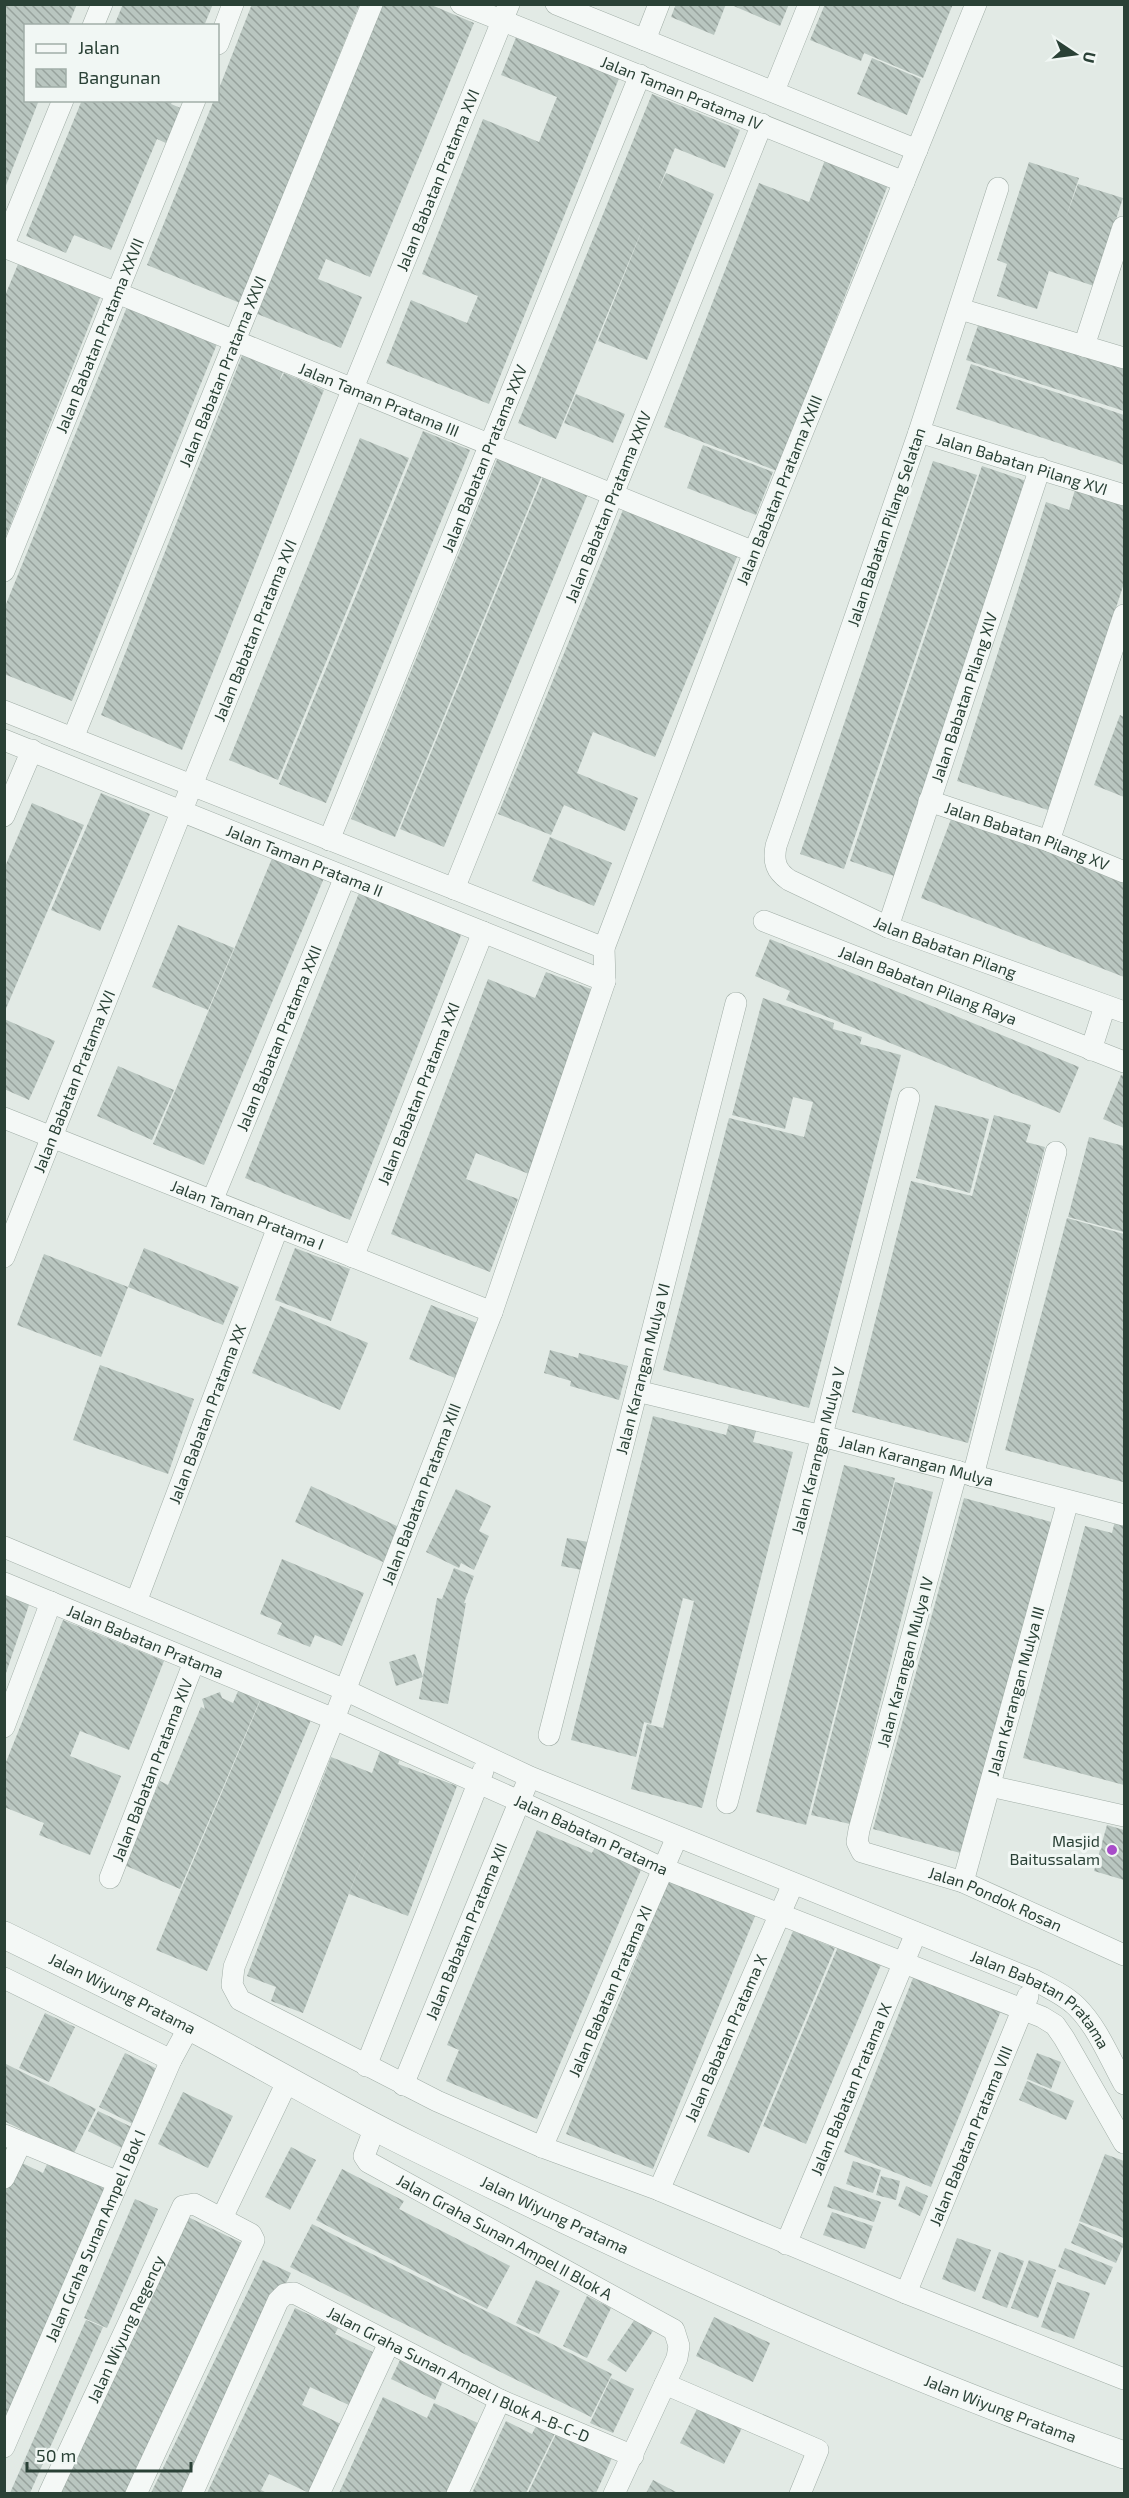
<svg xmlns="http://www.w3.org/2000/svg" width="1129" height="2498" font-family="'Exo 2',sans-serif">
<style>
.building{fill:url(#building-back-hatch)}
.lines{fill:none;stroke-linecap:round;stroke-linejoin:round}
.minor-casing{stroke:#a0ada6;stroke-width:22}
.tertiary-casing{stroke:#a0ada6;stroke-width:28}
.minor{stroke:#f4f8f6;stroke-width:21}
.tertiary{stroke:#f4f8f6;stroke-width:27}
.poi-dot{fill:#a84cc9;stroke:#f1f7f4;stroke-width:2}
.labels{text-anchor:middle;stroke-width:6;stroke-linejoin:round;paint-order:stroke}
.street-label{font-size:16px;fill:#2a4136;stroke:#f1f7f4}
.poi-label{font-size:16px;fill:#2a4136;stroke:#f1f7f4;text-anchor:end}
</style>
<defs>
<pattern id="building-back-hatch" width="6" height="6" patternUnits="userSpaceOnUse" patternTransform="scale(1.5)"><rect width="6" height="6" fill="#b9c6c0"/><path d="M-1 5l2 2M0 0l6 6M5-1l2 2" fill="none" stroke="#97a29d"/></pattern>
</defs>
<rect width="100%" height="100%" fill="#e2eae5"/>
<g class="building">
<polygon points="4,4 77,4 68,26 26,26 26,100 39,100 5,188"/>
<polygon points="123,4 213,4 204,26 114,26"/>
<polygon points="252,4 359,6 240,303 147,265 214,100 218,100 218,91"/>
<polygon points="381,4 429,4 474,23 370,277 326,259 318,279 362,297 341,348 255,313"/>
<polygon points="676,4 726,4 714,35 671,17"/>
<polygon points="729,4 789,4 780,26"/>
<polygon points="825,4 953,4 923,78 864,53 861,61 810,40"/>
<polygon points="519,30 622,71 489,404 386,363 411,300 467,323 478,296 422,274 483,119 539,142 557,97 501,75"/>
<polygon points="872,58 921,79 907,115 857,94"/>
<polygon points="652,94 740,130 725,168 675,148 657,193 666,173 714,194 658,332 647,360 598,341 646,220 556,439 518,423"/>
<polygon points="82,100 173,100 171,104 183,109 168,144 157,139 111,250 74,235 66,253 26,236"/>
<polygon points="825,160 888,185 777,471 664,427 759,183 809,202"/>
<polygon points="1029,162 1079,178 1066,217 1078,184 1123,198 1094,286 1049,271 1037,309 997,296 1007,264 997,260"/>
<polygon points="21,257 103,290 4,541 4,298"/>
<polygon points="127,307 217,344 72,701 4,674 4,609"/>
<polygon points="981,317 1124,364 1124,411 966,360"/>
<polygon points="243,353 284,369 279,382 284,373 324,390 182,750 101,715"/>
<polygon points="971,364 1124,415 1124,465 956,409"/>
<polygon points="576,394 625,414 613,443 564,423"/>
<polygon points="423,431 470,450 326,803 279,784"/>
<polygon points="360,438 409,458 278,780 229,760"/>
<polygon points="703,445 773,472 756,515 687,488"/>
<polygon points="498,457 542,475 395,837 351,819"/>
<polygon points="933,461 977,475 844,869 800,854"/>
<polygon points="982,466 1029,482 897,877 850,861"/>
<polygon points="545,472 589,491 444,847 400,829"/>
<polygon points="1075,490 1124,505 1124,583 1051,811 957,781 1046,502 1069,510"/>
<polygon points="625,505 739,552 655,757 593,732 577,773 638,798 625,831 564,805 551,835 498,814"/>
<polygon points="1120,715 1124,717 1124,797 1094,785"/>
<polygon points="101,793 150,814 100,931 51,910"/>
<polygon points="32,803 84,825 5,1011 4,869"/>
<polygon points="953,814 1124,881 1124,977 921,898"/>
<polygon points="550,837 612,863 594,906 532,881"/>
<polygon points="273,856 324,878 204,1165 153,1144"/>
<polygon points="359,893 463,930 350,1220 245,1178"/>
<polygon points="178,925 234,948 208,1010 152,987"/>
<polygon points="770,939 1079,1067 1060,1113 786,1000 790,991 755,976"/>
<polygon points="546,972 599,992 529,1174 476,1153 466,1179 518,1199 490,1272 391,1234 488,979 535,998"/>
<polygon points="763,998 834,1023 833,1029 862,1037 860,1044 901,1055 809,1408 663,1370 729,1118 804,1137 813,1102 793,1097 785,1129 732,1115"/>
<polygon points="4,1019 55,1041 29,1100 4,1089"/>
<polygon points="118,1066 174,1090 152,1140 97,1116"/>
<polygon points="1121,1075 1124,1076 1124,1128 1103,1119"/>
<polygon points="935,1105 989,1119 970,1193 916,1178"/>
<polygon points="994,1115 1031,1125 1026,1142 1045,1147 968,1443 852,1412 911,1181 972,1196"/>
<polygon points="1089,1137 1124,1146 1124,1232 1068,1217"/>
<polygon points="1067,1218 1124,1234 1124,1475 1123,1482 1005,1450"/>
<polygon points="144,1248 239,1287 223,1325 128,1287 101,1357 17,1325 44,1254 128,1287"/>
<polygon points="295,1248 350,1269 331,1321 275,1300"/>
<polygon points="431,1305 477,1323 455,1378 409,1359"/>
<polygon points="280,1306 368,1343 340,1410 252,1373"/>
<polygon points="550,1350 578,1358 579,1353 628,1366 619,1400 570,1386 571,1381 544,1373"/>
<polygon points="100,1365 194,1399 168,1474 73,1440"/>
<polygon points="653,1416 726,1435 729,1424 756,1431 753,1442 793,1452 702,1808 631,1789 647,1724 663,1728 694,1601 683,1598 651,1724 644,1722 636,1757 571,1740"/>
<polygon points="844,1465 895,1478 806,1825 756,1812"/>
<polygon points="895,1482 933,1492 850,1824 811,1815"/>
<polygon points="311,1486 399,1527 383,1562 295,1522"/>
<polygon points="456,1489 491,1506 479,1531 489,1536 474,1570 461,1563 459,1568 426,1552"/>
<polygon points="964,1498 1055,1523 964,1854 873,1829"/>
<polygon points="1116,1517 1124,1519 1124,1785 1023,1758 1085,1526 1112,1533"/>
<polygon points="567,1538 588,1542 582,1570 561,1566"/>
<polygon points="282,1559 364,1593 342,1646 315,1635 310,1647 295,1641 277,1634 282,1623 260,1614"/>
<polygon points="454,1568 474,1576 464,1603 466,1603 448,1704 419,1699 437,1598 442,1599"/>
<polygon points="5,1593 30,1602 5,1676"/>
<polygon points="63,1620 164,1661 129,1750 80,1731 70,1756 121,1776 90,1855 39,1835 44,1823 4,1807 4,1767"/>
<polygon points="415,1654 423,1677 396,1686 389,1662"/>
<polygon points="241,1684 263,1693 180,1889 124,1865 160,1781 168,1785 201,1707 205,1709 202,1699 220,1692 222,1698 233,1703"/>
<polygon points="263,1694 313,1715 207,1971 156,1950"/>
<polygon points="383,1743 403,1751 398,1764 457,1786 408,1916 349,1894 381,1810 303,2013 271,2001 276,1987 247,1976 331,1757 372,1773"/>
<polygon points="1107,1825 1124,1830 1124,1880 1094,1871"/>
<polygon points="537,1830 592,1853 596,1845 643,1865 537,2119 446,2081 459,2050 447,2045"/>
<polygon points="671,1874 758,1909 653,2169 566,2134"/>
<polygon points="793,1931 835,1948 749,2153 707,2136"/>
<polygon points="840,1942 883,1960 806,2144 763,2126"/>
<polygon points="915,1973 1002,2008 931,2187 844,2152"/>
<polygon points="45,2013 75,2027 49,2082 19,2068"/>
<polygon points="125,2053 159,2070 133,2124 99,2107"/>
<polygon points="1037,2053 1061,2062 1051,2089 1027,2079"/>
<polygon points="4,2063 96,2109 73,2155 4,2121"/>
<polygon points="1027,2081 1074,2101 1066,2120 1019,2100"/>
<polygon points="183,2092 233,2116 208,2168 158,2144"/>
<polygon points="98,2111 138,2130 128,2151 88,2131"/>
<polygon points="291,2147 316,2160 290,2210 265,2197"/>
<polygon points="1105,2154 1124,2161 1124,2238 1079,2221"/>
<polygon points="49,2160 111,2187 4,2433 4,2193 18,2161 43,2173"/>
<polygon points="853,2161 881,2170 873,2193 846,2184"/>
<polygon points="342,2169 404,2201 399,2209 510,2266 487,2309 316,2220"/>
<polygon points="881,2176 900,2181 896,2200 876,2195"/>
<polygon points="834,2186 881,2202 874,2222 827,2207"/>
<polygon points="906,2186 928,2196 920,2216 898,2206"/>
<polygon points="135,2199 158,2209 107,2328 84,2318"/>
<polygon points="832,2212 873,2226 865,2249 823,2235"/>
<polygon points="186,2216 246,2245 131,2493 57,2493"/>
<polygon points="1079,2223 1124,2244 1116,2263 1071,2243"/>
<polygon points="312,2224 612,2374 591,2417 290,2267"/>
<polygon points="957,2238 991,2250 975,2292 942,2279"/>
<polygon points="1065,2248 1113,2267 1105,2285 1058,2267"/>
<polygon points="999,2252 1024,2261 1007,2308 982,2298"/>
<polygon points="263,2260 291,2273 186,2493 151,2493"/>
<polygon points="1029,2260 1056,2270 1038,2318 1011,2308"/>
<polygon points="536,2280 560,2291 539,2334 516,2323"/>
<polygon points="1057,2282 1090,2293 1074,2339 1041,2327"/>
<polygon points="587,2296 611,2308 587,2358 563,2346"/>
<polygon points="295,2308 338,2328 335,2334 377,2354 351,2406 310,2387 302,2405 347,2427 309,2493 269,2474 261,2490 267,2493 207,2493"/>
<polygon points="714,2317 770,2343 753,2382 696,2356"/>
<polygon points="635,2319 653,2331 626,2372 607,2360"/>
<polygon points="86,2320 103,2327 82,2375 30,2493 10,2493"/>
<polygon points="400,2360 443,2381 435,2400 391,2379"/>
<polygon points="611,2378 634,2389 613,2433 590,2423"/>
<polygon points="383,2397 427,2418 434,2403 480,2424 448,2493 339,2493"/>
<polygon points="698,2407 742,2428 724,2464 680,2443"/>
<polygon points="539,2420 557,2429 526,2493 472,2493 506,2421 532,2434"/>
<polygon points="557,2432 612,2458 596,2493 528,2493"/>
<polygon points="653,2480 678,2493 646,2493"/>
</g>
<g class="lines">
<defs>
<g id="minor">
<path id="s1" d="M 461,4 L 904,182"/>
<polyline points="556,4 917,150"/>
<polyline points="976,4 754,552 604,948 605,981 492,1312 334,1719 234,1967 232,1985 240,2000 437,2101 542,2147 659,2190 906,2293 1124,2379"/>
<polyline points="93,26 102,4"/>
<polyline points="645,40 659,4"/>
<polyline points="218,44 233,4"/>
<polyline points="774,91 809,4"/>
<path id="s2" d="M 998,188 L 919,432 L 776,846 C 773,862 776,871 789,880 L 888,927 L 1124,1012"/>
<polyline points="4,244 63,100"/>
<path id="s3" d="M 4,247 L 754,552"/>
<polyline points="960,309 1124,358"/>
<polyline points="1084,346 1123,227"/>
<path id="s4" d="M 919,432 L 1124,495"/>
<path id="s5" d="M 4,571 L 195,100"/>
<polyline points="4,711 604,948"/>
<path id="s6" d="M 73,738 L 372,4"/>
<path id="s7" d="M 4,740 L 605,981"/>
<path id="s8" d="M 929,801 L 1049,841 L 1124,872"/>
<polyline points="4,816 32,750"/>
<path id="s9" d="M 329,840 L 640,75"/>
<polyline points="1049,841 1124,615"/>
<path id="s10" d="M 454,889 L 762,124"/>
<path id="s11" d="M 764,921 L 1124,1062"/>
<path id="s12" d="M 888,927 L 1040,468"/>
<polyline points="1091,1050 1105,1006"/>
<path id="s13" d="M 4,1118 L 492,1312"/>
<path id="s14" d="M 212,1201 L 345,877"/>
<path id="s15" d="M 4,1257 L 192,785 L 509,4"/>
<path id="s16" d="M 353,1257 L 483,932"/>
<path id="s17" d="M 637,1391 L 822,1436 L 1124,1515"/>
<path id="s18" d="M 957,1471 L 859,1830 L 857,1842 L 862,1852 L 963,1882 L 1124,1955"/>
<polyline points="973,1476 1056,1152"/>
<path id="s19" d="M 4,1547 L 345,1690 L 530,1777 L 1034,1980 C 1049,1988 1065,1995 1077,2007 C 1098,2028 1110,2059 1124,2084"/>
<path id="s20" d="M 4,1583 L 334,1719 L 519,1801 L 662,1868 L 1042,2017 L 1055,2025 L 1064,2038 L 1124,2143"/>
<path id="s21" d="M 136,1602 L 278,1227"/>
<polyline points="4,1727 51,1602"/>
<path id="s22" d="M 549,1735 L 736,1003"/>
<polyline points="990,1786 1124,1816"/>
<path id="s23" d="M 727,1803 L 909,1098"/>
<path id="s24" d="M 110,1878 L 194,1662"/>
<path id="s25" d="M 963,1882 L 1068,1501"/>
<polyline points="4,1978 171,2060"/>
<polyline points="366,2066 483,1771"/>
<path id="s26" d="M 403,2085 L 525,1788"/>
<path id="s27" d="M 375,2127 L 364,2156 L 368,2162 L 674,2330 L 679,2346 L 677,2358 L 614,2494"/>
<polyline points="4,2135 118,2182"/>
<path id="s28" d="M 542,2147 L 677,1837"/>
<polyline points="4,2178 21,2143"/>
<path id="s29" d="M 659,2190 L 793,1884"/>
<polyline points="222,2218 287,2082"/>
<path id="s30" d="M 786,2244 L 916,1933"/>
<path id="s31" d="M 906,2293 L 1028,1996"/>
<polyline points="665,2384 818,2450 800,2494"/>
<path id="s32" d="M 4,2447 L 171,2060 L 189,2027"/>
<path id="s33" d="M 49,2494 L 183,2206 L 194,2204 L 251,2234 L 254,2240 L 136,2494"/>
<path id="s34" d="M 192,2494 L 278,2301 L 285,2294 L 294,2293 L 500,2400 L 633,2456"/>
<polyline points="319,2494 389,2343"/>
<polyline points="457,2494 500,2400"/>
</g>
<g id="tertiary">
<path id="s35" d="M 4,1935 C 66,1965 127,1995 188,2026 C 263,2065 336,2109 412,2146 C 644,2260 881,2369 1124,2455"/>
</g>
</defs>
<use href="#minor" class="minor-casing"/>
<use href="#tertiary" class="tertiary-casing"/>
<use href="#minor" class="minor"/>
<use href="#tertiary" class="tertiary"/>
</g>
<circle class="poi-dot" cx="1112" cy="1850" r="6"/>
<g class="labels">
<g class="street-label">
<text dy="6" stroke="none"><textPath href="#s1" startOffset="238">Jalan Taman Pratama IV</textPath></text>
<text dy="6" stroke="none"><textPath href="#s15" startOffset="1161">Jalan Babatan Pratama XVI</textPath></text>
<text dy="6" stroke="none"><textPath href="#s5" startOffset="254">Jalan Babatan Pratama XXVII</textPath></text>
<text dy="6" stroke="none"><textPath href="#s6" startOffset="396">Jalan Babatan Pratama XXVI</textPath></text>
<text dy="6" stroke="none"><textPath href="#s3" startOffset="405">Jalan Taman Pratama III</textPath></text>
<text dy="6" stroke="none"><textPath href="#s9" startOffset="412">Jalan Babatan Pratama XXV</textPath></text>
<text dy="6" stroke="none"><textPath href="#s4" startOffset="108">Jalan Babatan Pilang XVI</textPath></text>
<text transform="translate(779 490) rotate(-68)" y="6">Jalan Babatan Pratama XXIII</text>
<text dy="6" stroke="none"><textPath href="#s10" startOffset="412">Jalan Babatan Pratama XXIV</textPath></text>
<text transform="translate(886 527) rotate(-71)" y="6">Jalan Babatan Pilang Selatan</text>
<text dy="6" stroke="none"><textPath href="#s15" startOffset="675">Jalan Babatan Pratama XVI</textPath></text>
<text dy="6" stroke="none"><textPath href="#s12" startOffset="242">Jalan Babatan Pilang XIV</textPath></text>
<text dy="6" stroke="none"><textPath href="#s8" startOffset="104">Jalan Babatan Pilang XV</textPath></text>
<text dy="6" stroke="none"><textPath href="#s7" startOffset="324">Jalan Taman Pratama II</textPath></text>
<text dy="6" stroke="none"><textPath href="#s2" startOffset="904">Jalan Babatan Pilang</textPath></text>
<text dy="6" stroke="none"><textPath href="#s11" startOffset="176">Jalan Babatan Pilang Raya</textPath></text>
<text dy="6" stroke="none"><textPath href="#s14" startOffset="176">Jalan Babatan Pratama XXII</textPath></text>
<text dy="6" stroke="none"><textPath href="#s15" startOffset="189">Jalan Babatan Pratama XVI</textPath></text>
<text dy="6" stroke="none"><textPath href="#s16" startOffset="176">Jalan Babatan Pratama XXI</textPath></text>
<text dy="6" stroke="none"><textPath href="#s13" startOffset="262">Jalan Taman Pratama I</textPath></text>
<text dy="6" stroke="none"><textPath href="#s22" startOffset="378">Jalan Karangan Mulya VI</textPath></text>
<text dy="6" stroke="none"><textPath href="#s21" startOffset="201">Jalan Babatan Pratama XX</textPath></text>
<text dy="6" stroke="none"><textPath href="#s23" startOffset="364">Jalan Karangan Mulya V</textPath></text>
<text dy="6" stroke="none"><textPath href="#s17" startOffset="288">Jalan Karangan Mulya</textPath></text>
<text transform="translate(421 1494) rotate(-69)" y="6">Jalan Babatan Pratama XIII</text>
<text dy="6" stroke="none"><textPath href="#s20" startOffset="153">Jalan Babatan Pratama</textPath></text>
<text transform="translate(905 1662) rotate(-75)" y="6">Jalan Karangan Mulya IV</text>
<text dy="6" stroke="none"><textPath href="#s25" startOffset="198">Jalan Karangan Mulya III</textPath></text>
<text dy="6" stroke="none"><textPath href="#s24" startOffset="116">Jalan Babatan Pratama XIV</textPath></text>
<text dy="6" stroke="none"><textPath href="#s20" startOffset="639">Jalan Babatan Pratama</textPath></text>
<text dy="6" stroke="none"><textPath href="#s18" startOffset="537">Jalan Pondok Rosan</textPath></text>
<text dy="6" stroke="none"><textPath href="#s26" startOffset="166">Jalan Babatan Pratama XII</textPath></text>
<text dy="6" stroke="none"><textPath href="#s28" startOffset="170">Jalan Babatan Pratama XI</textPath></text>
<text dy="6" stroke="none"><textPath href="#s35" startOffset="132">Jalan Wiyung Pratama</textPath></text>
<text dy="6" stroke="none"><textPath href="#s19" startOffset="1134">Jalan Babatan Pratama</textPath></text>
<text dy="6" stroke="none"><textPath href="#s29" startOffset="166">Jalan Babatan Pratama X</textPath></text>
<text dy="6" stroke="none"><textPath href="#s30" startOffset="168">Jalan Babatan Pratama IX</textPath></text>
<text dy="6" stroke="none"><textPath href="#s31" startOffset="170">Jalan Babatan Pratama VIII</textPath></text>
<text dy="6" stroke="none"><textPath href="#s35" startOffset="618">Jalan Wiyung Pratama</textPath></text>
<text dy="6" stroke="none"><textPath href="#s32" startOffset="230">Jalan Graha Sunan Ampel I Bok I</textPath></text>
<text dy="6" stroke="none"><textPath href="#s27" startOffset="194">Jalan Graha Sunan Ampel II Blok A</textPath></text>
<text dy="6" stroke="none"><textPath href="#s33" startOffset="182">Jalan Wiyung Regency</textPath></text>
<text dy="6" stroke="none"><textPath href="#s34" startOffset="414">Jalan Graha Sunan Ampel I Blok A-B-C-D</textPath></text>
<text dy="6" stroke="none"><textPath href="#s35" startOffset="1104">Jalan Wiyung Pratama</textPath></text>
</g>
<g class="poi-label">
<text x="1100" y="1847">Masjid<tspan x="1100" dy="18">Baitussalam</tspan></text>
</g>
</g>
<rect width="1129" height="2498" fill="none" stroke="#2a4136" stroke-width="12"/>
<rect x="24" y="24" width="195" height="78" fill="#f1f7f4" stroke="#a1aea8" stroke-width="1.5"/>
<rect x="36" y="44" width="30" height="9" fill="#f4f8f6" stroke="#a1aea8" stroke-width="1.5"/>
<text x="78" y="54" font-size="18" fill="#2a4136">Jalan</text>
<rect x="36" y="69" width="30" height="18" fill="url(#building-back-hatch)" stroke="#a1aea8" stroke-width="1.5"/>
<text x="78" y="84" font-size="18" fill="#2a4136">Bangunan</text>
<g transform="translate(1075 54) rotate(103)" stroke="#f1f7f4" stroke-width="4.5" paint-order="stroke">
<path d="M0-4.5L10 22L0 15L-10 22Z" fill="#2a4136"/>
<text y="-9" font-size="16" font-weight="bold" text-anchor="middle" fill="#2a4136">U</text>
</g>
<path d="M27 2462v9h164v-9" fill="none" stroke="#2a4136" stroke-width="3"/>
<text x="36" y="2462" font-size="18" fill="#2a4136" stroke="#f1f7f4" stroke-width="4.5" paint-order="stroke">50 m</text>
</svg>
